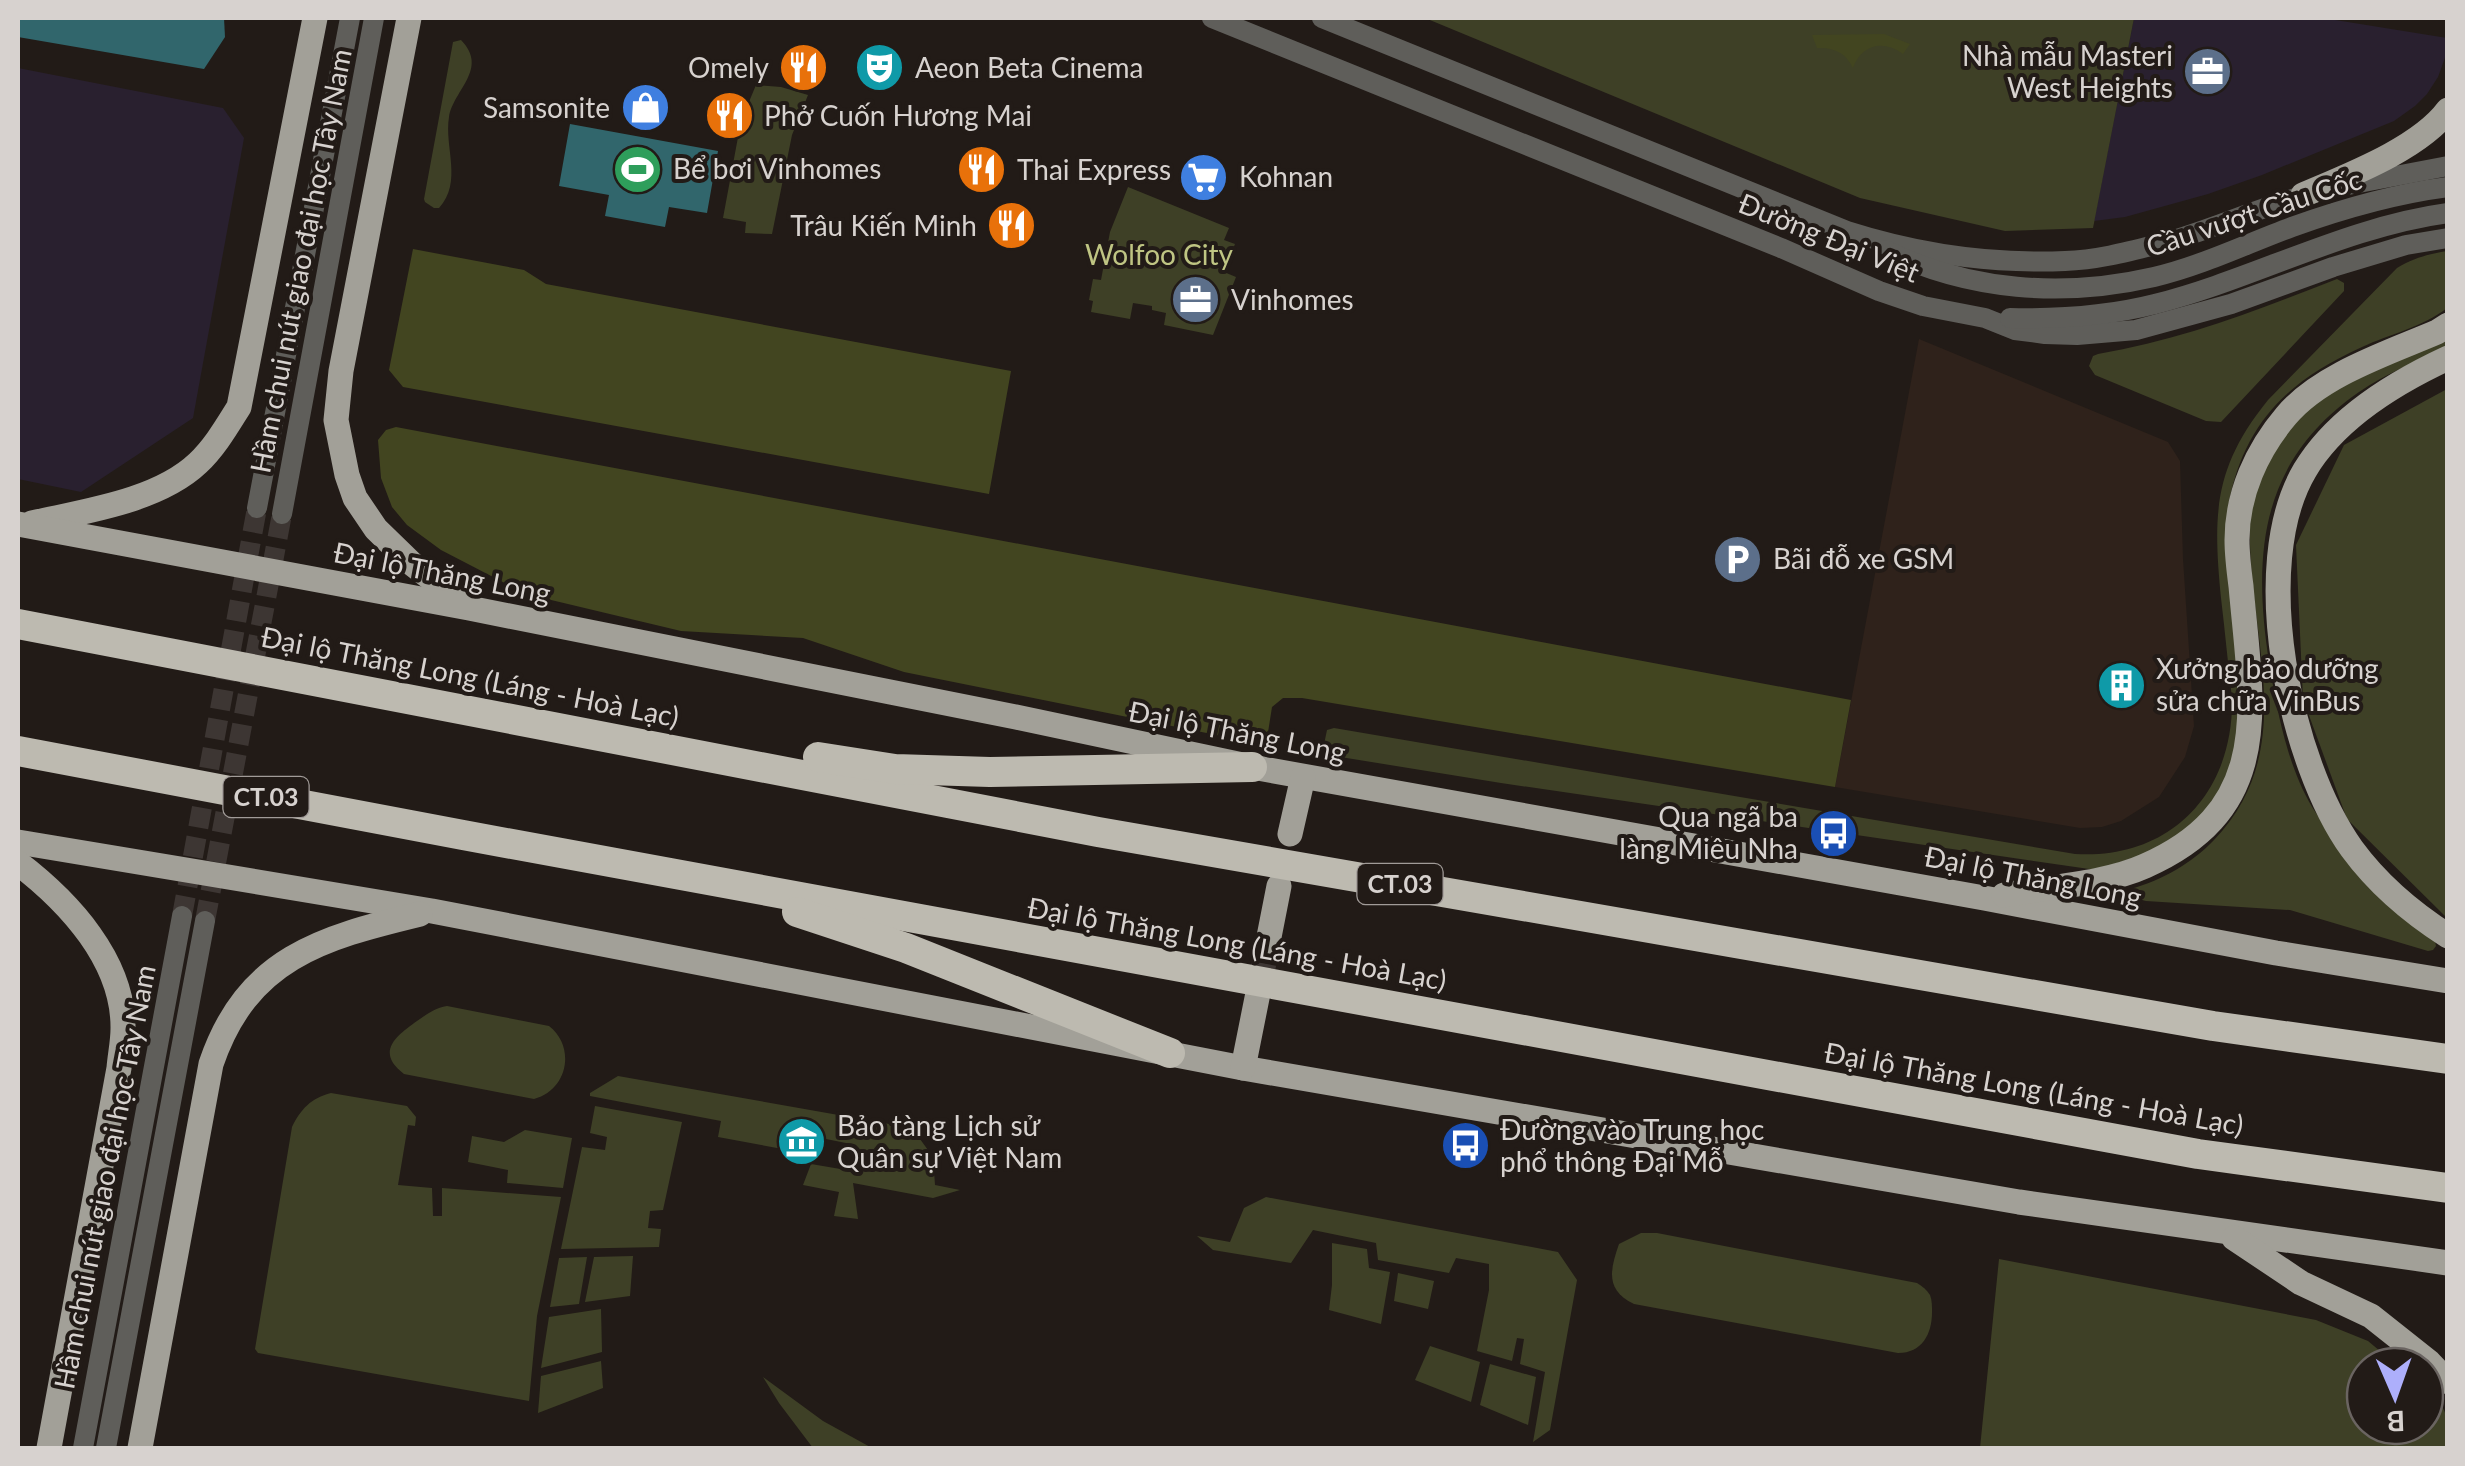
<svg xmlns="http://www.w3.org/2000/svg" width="2465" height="1466" font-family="Lato,sans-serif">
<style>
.commercial{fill:#29202f}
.built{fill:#2f221b}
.green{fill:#3e4026}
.forest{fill:#424520}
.water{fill:#31666c}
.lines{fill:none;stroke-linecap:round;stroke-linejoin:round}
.minor-tunnel{stroke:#3d3633;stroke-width:20;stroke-dasharray:20 10;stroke-linecap:butt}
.major-tunnel{stroke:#3d3633;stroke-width:25;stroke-dasharray:25 12;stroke-linecap:butt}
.minor{stroke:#5f5e5a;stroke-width:20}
.major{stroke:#a2a098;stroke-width:25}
.highway{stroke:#bdbab0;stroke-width:30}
.labels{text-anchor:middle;stroke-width:8;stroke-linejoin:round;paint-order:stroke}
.shield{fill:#221b17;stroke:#a19b98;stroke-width:2.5}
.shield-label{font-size:25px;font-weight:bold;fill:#d7d2cf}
.poi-label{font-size:28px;fill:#d7d2cf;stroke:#221b17;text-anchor:start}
.street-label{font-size:28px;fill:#d7d2cf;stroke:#221b17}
.park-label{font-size:28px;fill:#bfc583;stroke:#221b17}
</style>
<rect width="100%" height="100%" fill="#221b17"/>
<g class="commercial">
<polygon points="2134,18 2323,18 2447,38 2447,52 2438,77 2427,94 2415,106 2394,121 2262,175 2208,194 2125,217 2094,221"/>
<polygon points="18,68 223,108 244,138 193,418 81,492 18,479"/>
</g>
<polygon class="built" points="1919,339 2168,442 2180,461 2183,559 2194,726 2185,757 2159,797 2121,821 2102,827 2080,828 1835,787"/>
<g class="green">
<polygon points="1425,18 2134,18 2093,228 2005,231 1860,198"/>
<path d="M 461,40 C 489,69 454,89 449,117 C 444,147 463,182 439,208 L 434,208 L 425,202 L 424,199 L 453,42 Z"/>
<polygon points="756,85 781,87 808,95 792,135 772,234 745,233 746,222 723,218 741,121"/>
<polygon points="1128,187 1229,228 1224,240 1235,244 1224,272 1236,277 1213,335 1164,325 1166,313 1152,310 1152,306 1133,303 1130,319 1091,312 1093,301 1089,300 1093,279 1101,280 1110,232"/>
<path d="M 2447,251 L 2447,308 C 2423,327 2390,334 2362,347 C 2287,381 2243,424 2228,507 L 2240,744 L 2215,804 L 2169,846 L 2096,870 L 1501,783 L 1322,754 L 1327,730 L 1334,728 L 2075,854 C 2171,860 2234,792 2232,698 C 2228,665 2225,631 2221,598 C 2213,515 2213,468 2268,400 L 2397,268 C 2413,258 2429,254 2447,251 Z"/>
<path d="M 2337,279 L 2344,283 L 2344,291 L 2221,422 L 2206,421 L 2095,375 L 2089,366 L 2093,356 L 2098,354 C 2182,340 2258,310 2337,279 Z"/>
<path d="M 2447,340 L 2447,348 C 2418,361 2386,373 2359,392 C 2261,460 2252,551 2269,662 C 2277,711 2288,771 2316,813 C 2348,863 2392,900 2435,941 L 2436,946 L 2433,950 L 2428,951 L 2290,910 L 2146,901 C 2138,899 2132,897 2130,889 C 2161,881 2192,863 2214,840 C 2302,748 2247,635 2250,526 C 2251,491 2271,449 2294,422 C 2329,381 2399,361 2447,340 Z"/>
<polygon points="2447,389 2447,918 2347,819 2303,699 2296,545 2344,445"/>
<path d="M 447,1006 L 549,1026 C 576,1047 568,1090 534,1099 L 404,1074 C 375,1052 396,1036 417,1021 C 427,1014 435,1008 447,1006 Z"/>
<polygon points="618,1076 912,1128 933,1157 935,1185 960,1190 933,1198 853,1183 858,1219 834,1216 839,1192 803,1185 811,1164 858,1172 856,1145 796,1133 788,1150 718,1137 721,1121 590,1096 590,1093"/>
<path d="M 331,1093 L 407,1106 L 416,1117 L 415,1126 L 408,1125 L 398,1185 L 432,1188 L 433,1216 L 442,1216 L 442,1188 L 561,1197 L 537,1316 L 529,1401 L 258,1353 L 255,1349 L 292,1127 C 301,1109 311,1098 331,1093 Z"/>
<polygon points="595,1106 682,1122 663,1210 650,1211 648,1228 661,1229 659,1247 561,1249 582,1147 605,1150 607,1137 590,1133"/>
<polygon points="525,1130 572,1138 563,1188 507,1183 508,1170 468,1162 472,1136 504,1142"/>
<polygon points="1266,1197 1558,1252 1577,1280 1550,1430 1533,1442 1545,1372 1520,1364 1524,1339 1517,1338 1512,1361 1477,1351 1489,1290 1489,1264 1456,1258 1449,1273 1378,1260 1376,1243 1313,1230 1291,1263 1213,1250 1197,1236 1230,1242 1244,1208"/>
<path d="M 1641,1233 L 1657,1233 L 1917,1283 C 1922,1286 1927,1290 1930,1295 C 1932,1300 1932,1306 1932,1312 C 1932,1334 1922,1353 1898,1353 L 1634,1304 C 1605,1290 1610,1270 1619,1244 Z"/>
<polygon points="1332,1243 1367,1249 1369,1268 1390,1272 1381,1324 1329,1310 1332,1285"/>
<polygon points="633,1256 630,1296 585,1302 594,1257"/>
<polygon points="587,1257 579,1304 550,1307 559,1258"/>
<path d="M 1999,1259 L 2316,1320 L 2368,1341 L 2398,1366 L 2365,1366 L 2365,1426 L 2425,1426 L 2425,1389 C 2450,1410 2448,1417 2447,1448 L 1980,1448 Z"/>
<polygon points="1398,1273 1434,1281 1428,1309 1394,1301"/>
<polygon points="601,1309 602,1352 541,1368 549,1317"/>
<polygon points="1430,1346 1480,1362 1471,1402 1415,1380"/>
<polygon points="601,1361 603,1388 538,1413 541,1376"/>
<polygon points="1490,1364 1536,1377 1528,1425 1480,1405"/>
<polygon points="763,1377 823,1421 872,1448 813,1448 779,1403"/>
</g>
<g class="forest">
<path d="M 1884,34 L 1910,44 L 1903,54 C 1883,39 1861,45 1853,68 C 1846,53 1834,47 1817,48 L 1812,35 Z"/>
<polygon points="413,249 524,270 546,284 1011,371 989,494 403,387 389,370"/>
<polygon points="396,427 1851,700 1835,787 1302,698 1283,698 1272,707 1266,745 904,672 803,638 681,631 526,594 441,550 407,525 392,507 381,478 378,440 386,430"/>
</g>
<g class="water">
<polygon points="18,18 224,18 225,37 204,69 18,37"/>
<polygon points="570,124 718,151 707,213 669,207 665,227 605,216 609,195 559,186"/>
</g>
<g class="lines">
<g class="minor-tunnel">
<polyline points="182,916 257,508"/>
<polyline points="205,921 282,514"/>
</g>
<polyline class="major-tunnel" points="1259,988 1268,942"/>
<g class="minor">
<polyline points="1212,18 1781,248 1879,291 1923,306 1985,318 2015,330 2045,334 2077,335 2136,330 2231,304 2333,267 2406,245 2448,238"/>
<path d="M 1322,18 L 1847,231 C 1916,253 1992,264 2065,261 C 2098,260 2131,251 2163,243 C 2214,229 2263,205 2315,193"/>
<polyline points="2348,185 2448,166"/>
<path d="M 1885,250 C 1969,291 2063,298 2154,277 C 2201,266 2246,244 2292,227 C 2342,209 2394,194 2448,187"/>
<path d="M 2010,318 C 2058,319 2108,316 2155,304 C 2254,279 2345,227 2448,213"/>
<polyline points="257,508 350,18"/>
<polyline points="282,514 374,18"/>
<polyline points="83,1448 182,916"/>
<polyline points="106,1448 205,921"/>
</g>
<g class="major">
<polyline points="409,18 341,371 336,420 347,475 355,498 376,529 411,563 465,605"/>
<path d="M 2303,195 C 2347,176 2419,149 2448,110"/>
<path d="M 2448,358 C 2394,383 2336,418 2305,470 C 2248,565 2290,763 2352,849 C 2377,883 2412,913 2448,936"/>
<path d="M 32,523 C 85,511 158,501 198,463 C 215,447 227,426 239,407 L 315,18"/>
<polyline points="18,524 469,608 1016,717 1252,767 1984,898 2276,953 2448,981"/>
<polyline points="1290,834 1303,777"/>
<polyline points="18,842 432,911 1243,1068 2019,1202 2448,1263"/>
<path d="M 18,863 C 69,902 124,961 123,1029 C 123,1042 120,1055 119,1068 L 49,1448"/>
<path d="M 2004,895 C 2048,887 2105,884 2145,866 C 2277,808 2251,703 2241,586 C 2239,571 2237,555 2237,540 C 2237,494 2257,450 2286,416 C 2320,375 2388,353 2437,332 L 2448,325"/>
<polyline points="1268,942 1279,886"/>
<polyline points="1243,1068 1259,988"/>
<polyline points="2234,1238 2301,1283 2371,1316 2429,1362 2448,1382"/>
<path d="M 140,1448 L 211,1064 C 247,958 321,938 420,914"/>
</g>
<g class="highway">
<polyline points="18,624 1098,832 2213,1026 2448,1059"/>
<polyline points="18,751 463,835 2198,1154 2448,1188"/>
<polyline points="818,757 895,769 990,772 1252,767"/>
<polyline points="797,912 906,948 1170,1053"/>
</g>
</g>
<defs>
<symbol id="restaurant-disc" viewBox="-11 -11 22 22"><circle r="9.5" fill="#e8710a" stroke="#221b17"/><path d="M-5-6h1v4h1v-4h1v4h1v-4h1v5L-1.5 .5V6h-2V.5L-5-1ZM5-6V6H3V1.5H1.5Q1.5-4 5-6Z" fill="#fff"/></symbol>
<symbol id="theatre-disc" viewBox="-11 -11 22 22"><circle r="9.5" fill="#0f9aa8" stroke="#221b17"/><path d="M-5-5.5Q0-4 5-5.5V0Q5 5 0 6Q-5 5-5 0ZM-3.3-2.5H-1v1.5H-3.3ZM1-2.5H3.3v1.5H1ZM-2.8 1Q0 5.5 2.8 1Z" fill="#fff"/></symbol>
<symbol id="office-disc" viewBox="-11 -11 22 22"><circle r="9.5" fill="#5c6f8a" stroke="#221b17"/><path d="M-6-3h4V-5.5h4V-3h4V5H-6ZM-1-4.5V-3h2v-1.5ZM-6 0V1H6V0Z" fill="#fff"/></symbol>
<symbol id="shop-disc" viewBox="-11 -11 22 22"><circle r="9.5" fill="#3f7fe0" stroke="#221b17"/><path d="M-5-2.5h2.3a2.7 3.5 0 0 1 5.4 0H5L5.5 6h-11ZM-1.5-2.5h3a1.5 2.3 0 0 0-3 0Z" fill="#fff"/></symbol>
<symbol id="stadium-disc" viewBox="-11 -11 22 22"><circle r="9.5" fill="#2e9e5b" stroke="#221b17"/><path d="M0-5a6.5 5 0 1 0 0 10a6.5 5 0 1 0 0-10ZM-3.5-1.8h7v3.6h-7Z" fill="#fff"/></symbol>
<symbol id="supermarket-disc" viewBox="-11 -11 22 22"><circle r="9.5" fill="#3f7fe0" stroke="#221b17"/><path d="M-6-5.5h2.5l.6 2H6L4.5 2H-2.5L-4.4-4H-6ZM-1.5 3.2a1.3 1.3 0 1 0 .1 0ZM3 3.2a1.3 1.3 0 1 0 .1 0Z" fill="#fff"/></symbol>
<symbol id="parking-disc" viewBox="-11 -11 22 22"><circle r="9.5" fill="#5c6f8a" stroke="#221b17"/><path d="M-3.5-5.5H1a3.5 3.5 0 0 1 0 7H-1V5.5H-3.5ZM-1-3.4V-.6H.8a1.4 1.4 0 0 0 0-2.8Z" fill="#fff"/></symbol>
<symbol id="building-disc" viewBox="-11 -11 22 22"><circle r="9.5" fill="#0f9aa8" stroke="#221b17"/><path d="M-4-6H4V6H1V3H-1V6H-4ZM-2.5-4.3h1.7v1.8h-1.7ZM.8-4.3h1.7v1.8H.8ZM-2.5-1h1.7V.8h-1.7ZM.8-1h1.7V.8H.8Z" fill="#fff"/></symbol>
<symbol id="bus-disc" viewBox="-11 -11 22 22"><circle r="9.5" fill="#1a4fb4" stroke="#221b17"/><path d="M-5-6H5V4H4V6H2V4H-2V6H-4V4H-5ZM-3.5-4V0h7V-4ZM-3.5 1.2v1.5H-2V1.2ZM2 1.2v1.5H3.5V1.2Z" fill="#fff"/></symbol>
<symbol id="museum-disc" viewBox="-11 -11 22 22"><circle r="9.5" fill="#0f9aa8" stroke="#221b17"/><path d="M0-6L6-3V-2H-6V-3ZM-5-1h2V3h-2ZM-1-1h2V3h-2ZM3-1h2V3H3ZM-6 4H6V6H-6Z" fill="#fff"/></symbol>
</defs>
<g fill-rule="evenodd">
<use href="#restaurant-disc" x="776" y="40" width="55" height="55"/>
<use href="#theatre-disc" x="852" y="40" width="55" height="55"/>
<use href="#office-disc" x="2180" y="44" width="55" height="55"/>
<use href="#shop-disc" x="618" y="80" width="55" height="55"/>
<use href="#restaurant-disc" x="702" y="88" width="55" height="55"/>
<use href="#stadium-disc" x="610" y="142" width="55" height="55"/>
<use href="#restaurant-disc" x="954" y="142" width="55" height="55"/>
<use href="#supermarket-disc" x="1176" y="150" width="55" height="55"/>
<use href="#restaurant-disc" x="984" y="198" width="55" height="55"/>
<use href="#office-disc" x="1168" y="272" width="55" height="55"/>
<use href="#parking-disc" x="1710" y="532" width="55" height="55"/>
<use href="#building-disc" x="2094" y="658" width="55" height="55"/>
<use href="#bus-disc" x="1806" y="806" width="55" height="55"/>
<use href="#museum-disc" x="774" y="1114" width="55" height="55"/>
<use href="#bus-disc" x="1438" y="1118" width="55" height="55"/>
</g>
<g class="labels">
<g class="shield">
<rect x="223.5" y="777" width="85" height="40" rx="8"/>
<rect x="1357.5" y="864" width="85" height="40" rx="8"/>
</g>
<g class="shield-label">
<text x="266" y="806">CT.03</text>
<text x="1400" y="893">CT.03</text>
</g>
<g class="poi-label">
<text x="2173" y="66" text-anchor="end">Nhà mẫu Masteri<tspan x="2173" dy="32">West Heights</tspan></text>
<text x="769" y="78" text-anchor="end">Omely</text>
<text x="915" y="78">Aeon Beta Cinema</text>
<text x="610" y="118" text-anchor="end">Samsonite</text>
<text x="764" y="126">Phở Cuốn Hương Mai</text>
<text x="673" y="179">Bể bơi Vinhomes</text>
<text x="1017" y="180">Thai Express</text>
<text x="1239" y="187">Kohnan</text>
<text x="977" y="236" text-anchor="end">Trâu Kiến Minh</text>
<text x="1231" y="310">Vinhomes</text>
<text x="1773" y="569">Bãi đỗ xe GSM</text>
<text x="2156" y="679">Xưởng bảo dưỡng<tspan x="2156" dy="32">sửa chữa VinBus</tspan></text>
<text x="1798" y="827" text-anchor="end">Qua ngã ba<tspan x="1798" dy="32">làng Miêu Nha</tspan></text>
<text x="837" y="1136">Bảo tàng Lịch sử<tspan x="837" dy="32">Quân sự Việt Nam</tspan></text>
<text x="1500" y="1140">Đường vào Trung học<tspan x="1500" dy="32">phổ thông Đại Mỗ</tspan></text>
</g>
<g class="street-label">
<text transform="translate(2254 213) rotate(-18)" y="10">Cầu vượt Cầu Cốc</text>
<text transform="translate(1829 238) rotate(22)" y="10">Đường Đại Việt</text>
<text transform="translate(301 261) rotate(-79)" y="10">Hầm chui nút giao đại học Tây Nam</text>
<text transform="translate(442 573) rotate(11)" y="10">Đại lộ Thăng Long</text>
<text transform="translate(470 677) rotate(11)" y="10">Đại lộ Thăng Long (Láng - Hoà Lạc)</text>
<text transform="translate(1237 732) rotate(11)" y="10">Đại lộ Thăng Long</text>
<text transform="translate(2033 877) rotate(11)" y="10">Đại lộ Thăng Long</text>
<text transform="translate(1237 944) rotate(10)" y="10">Đại lộ Thăng Long (Láng - Hoà Lạc)</text>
<text transform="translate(2034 1089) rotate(10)" y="10">Đại lộ Thăng Long (Láng - Hoà Lạc)</text>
<text transform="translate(105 1177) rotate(-79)" y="10">Hầm chui nút giao đại học Tây Nam</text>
</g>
<g class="park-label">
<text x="1159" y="265">Wolfoo City</text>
</g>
</g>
<rect width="2465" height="1466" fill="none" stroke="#d7d2cf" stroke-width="40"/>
<g transform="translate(2395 1396) rotate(178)"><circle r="48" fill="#221b17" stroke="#6a6461" stroke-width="2.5"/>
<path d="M0-8L18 38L0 25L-18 38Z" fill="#adaffb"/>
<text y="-15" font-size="28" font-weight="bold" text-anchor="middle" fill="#d7d2cf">B</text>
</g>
</svg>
